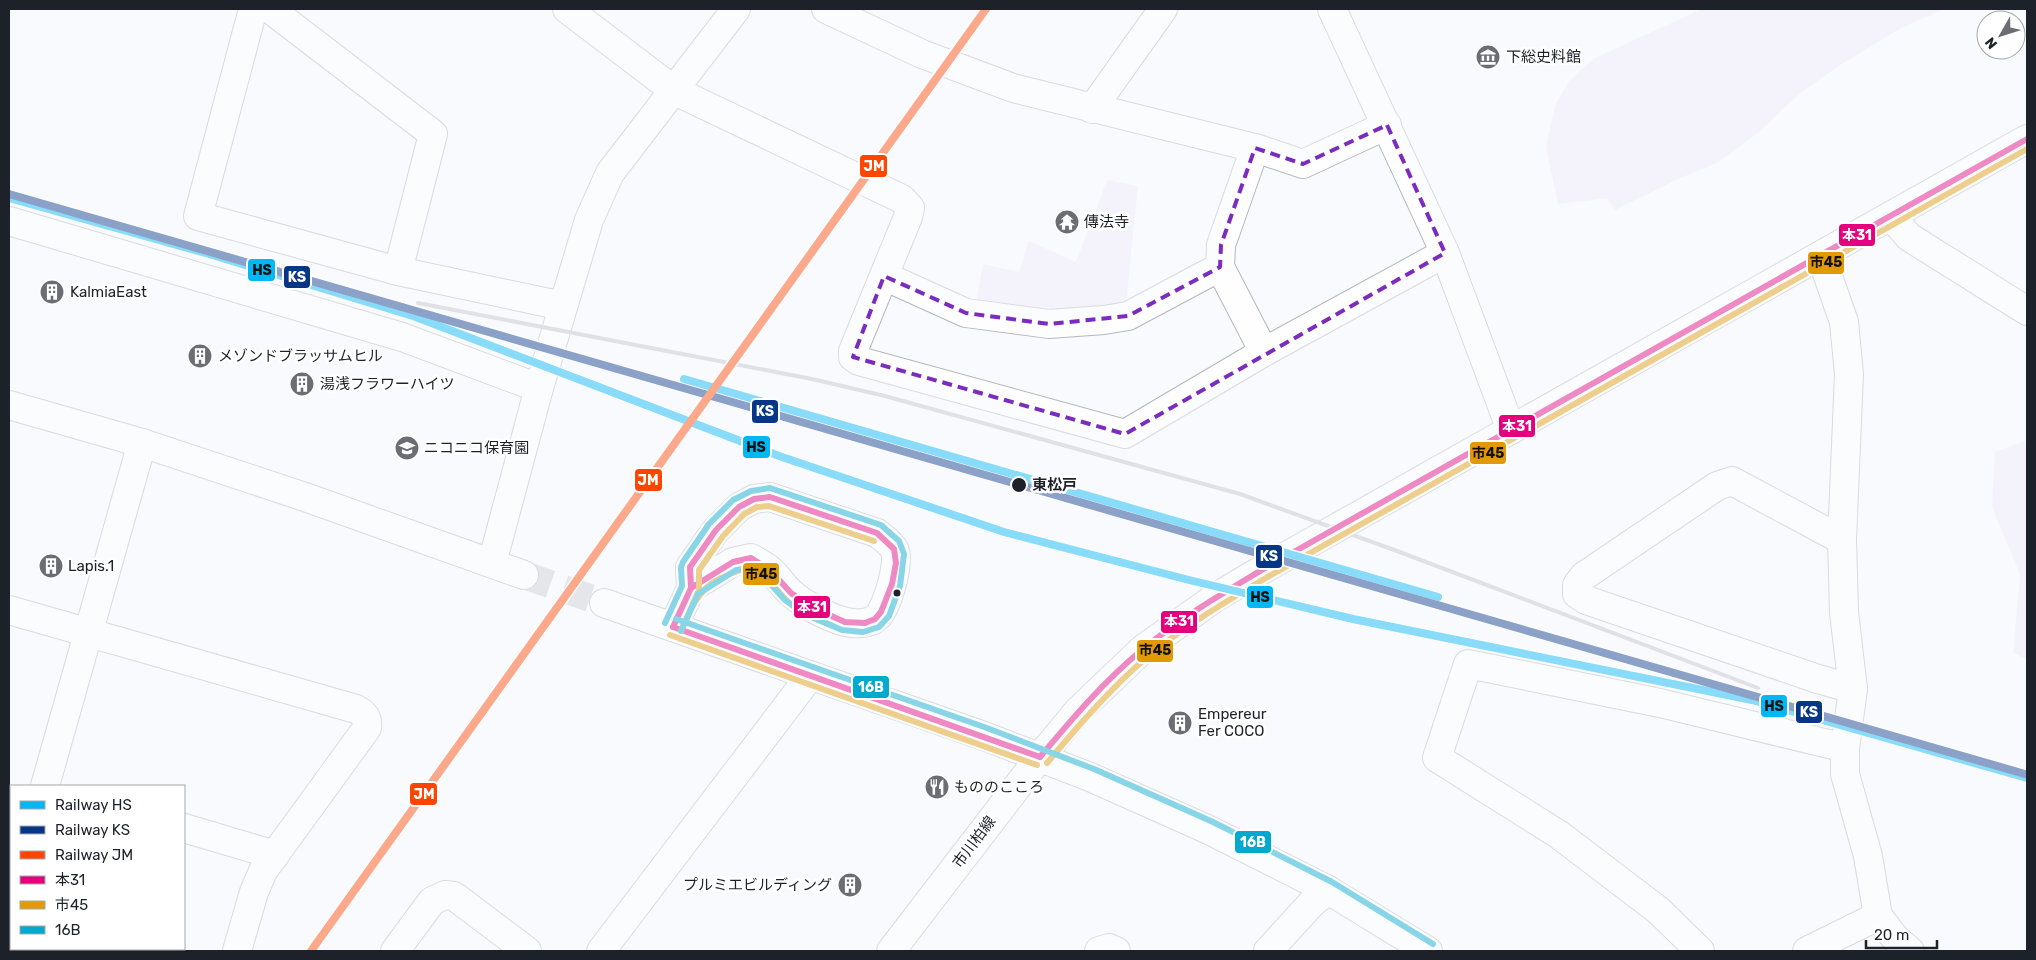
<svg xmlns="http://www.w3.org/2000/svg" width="2036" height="960" font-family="Rubik,'Noto Sans JP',sans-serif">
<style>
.green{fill:#f0eafb}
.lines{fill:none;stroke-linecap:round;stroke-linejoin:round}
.secondary-tunnel{stroke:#cccfd3;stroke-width:28;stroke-dasharray:28 14;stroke-linecap:butt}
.street-casing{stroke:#b4b7bd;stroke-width:30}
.secondary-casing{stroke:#b4b7bd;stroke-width:30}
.primary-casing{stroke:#b4b7bd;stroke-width:30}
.street{stroke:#fefeff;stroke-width:28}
.secondary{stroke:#fefeff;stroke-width:28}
.primary{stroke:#fefeff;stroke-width:28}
.rail{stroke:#c4c4c6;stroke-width:4}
.bus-1-casing{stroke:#fff;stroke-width:10}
.bus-2-casing{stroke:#fff;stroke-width:10}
.bus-3-casing{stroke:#fff;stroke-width:10}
.bus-1{stroke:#e5007d;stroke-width:6}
.bus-2{stroke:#e19904;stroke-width:6}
.bus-3{stroke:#00a9ce;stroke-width:6}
.rail-1-casing{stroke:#fff;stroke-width:11}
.rail-2-casing{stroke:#fff;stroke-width:11}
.rail-3-casing{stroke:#fff;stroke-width:11}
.rail-1{stroke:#01b7f4;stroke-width:8}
.rail-2{stroke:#073686;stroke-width:8}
.rail-3{stroke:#ff4500;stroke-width:8}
.marked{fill:none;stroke:#7b2cbf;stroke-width:4;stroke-dasharray:10 6;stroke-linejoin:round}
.stop-dot{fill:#1d222a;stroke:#fff;stroke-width:2}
.labels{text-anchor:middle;stroke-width:5;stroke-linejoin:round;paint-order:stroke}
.poi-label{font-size:15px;fill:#1d222a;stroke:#fff;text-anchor:start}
.stop-label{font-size:15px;font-weight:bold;fill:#1d222a;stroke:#fff;text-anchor:start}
.street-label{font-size:15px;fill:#1d222a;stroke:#fff}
.line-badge{stroke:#fff;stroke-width:2}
.badge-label{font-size:14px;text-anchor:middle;font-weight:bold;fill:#fff}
.pale-badge-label{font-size:14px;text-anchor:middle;font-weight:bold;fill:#111}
</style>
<rect width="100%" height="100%" fill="#f8fafd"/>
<g class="green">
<polygon points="1702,9 1944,9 1901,28 1840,65 1799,94 1759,132 1719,162 1678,179 1615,210 1608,198 1558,204 1546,147 1556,103 1570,80 1593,59"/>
<polygon points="1107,180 1138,186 1126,305 1054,316 976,305 983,264 1019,272 1029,241 1076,262"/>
<polygon points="2027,440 2027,659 2013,653 2020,574 1992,507 1995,452"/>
</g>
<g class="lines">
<polyline class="secondary-tunnel" points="524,575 604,603"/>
<defs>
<g id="street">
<polyline points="253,9 198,216 398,271 563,306"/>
<polyline points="270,9 433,134 398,271"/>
<polyline points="826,9 922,54 1013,88 1255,148 1303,164 1387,125"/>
<polyline points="1332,9 1445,253 1511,430"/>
<polyline points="1092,109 1163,9"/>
<polyline points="1891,216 1909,237 2027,311"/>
<polyline points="9,221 402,337 539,388"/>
<polyline points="1821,256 1844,322 1849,374 1842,540 1844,612 1853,689 1845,748 1845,774 1868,856 1878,916 1895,938 1910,951"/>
<polyline points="1220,267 1264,352"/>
<polyline points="884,276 966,313 1049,324 1104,320 1128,316 1220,267 1221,245 1255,148"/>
<polyline points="1842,540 1732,481 1717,486 1584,576 1577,585 1577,594 1586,600 1818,679 1853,689"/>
<path d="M 9,610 L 356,709 C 365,714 368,718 367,728 L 263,871 L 254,892 L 237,951"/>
<path d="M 673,627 L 691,588 L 690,567 L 716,530 L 739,507 L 754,499 L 770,497 L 877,533 C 883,538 890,542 894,549 C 901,561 887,608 877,617 C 871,623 860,624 852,623 C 834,621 804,605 791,593 C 783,586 778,577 770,570 C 764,565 757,562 751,558 L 733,562 L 691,588"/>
<polyline points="45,786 142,443"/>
<polyline points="184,828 275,855"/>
<polyline points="9,920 11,911"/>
<polyline points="395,951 432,901 445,895 454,896 527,951"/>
<polyline points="1099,951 1109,948 1116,951"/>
<polyline points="1268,951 1311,904 1328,890"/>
<polyline points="1700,951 1658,910 1558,834 1437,758 1468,664 1660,703 1845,748"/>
<polyline points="1807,951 1878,916"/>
</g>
<g id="secondary">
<polyline points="567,9 675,91 902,199 910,208 908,217 853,351 853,357 859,361 1125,434 1264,352 1445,253"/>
<polyline points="9,405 142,443 305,497 524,575"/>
<polyline points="492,563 539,388 589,220 610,173 736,9"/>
<polyline points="604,603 984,736 1090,777 1209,830 1328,890 1428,951"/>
<polyline points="601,951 810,676"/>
</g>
<polyline id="primary" points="891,951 1040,757 1078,711 1143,649 1216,597 1260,571 2027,139"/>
</defs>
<use href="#street" class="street-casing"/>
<use href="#secondary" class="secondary-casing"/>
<use href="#primary" class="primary-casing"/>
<use href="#street" class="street"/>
<use href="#secondary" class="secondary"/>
<use href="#primary" class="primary"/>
<polyline class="rail" points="418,303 812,379 885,396 1240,494 1397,551 1758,688"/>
<defs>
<g id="bus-1">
<polygon points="770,497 877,533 894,549 896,563 892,584 881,612 875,619 865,623 845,622 811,607 791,593 770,570 751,558 733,562 691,588 690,567 716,530 739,507 754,499"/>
<polyline points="673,627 691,588"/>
<polyline points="673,627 1040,757"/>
<path d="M 1040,757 C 1072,719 1104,681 1143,649 C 1179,619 1220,595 1260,571 L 2027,139"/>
</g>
<g id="bus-2">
<path d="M 690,611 C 703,583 721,576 750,567 L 766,578 L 788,602 L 806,615 L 833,626"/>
<polyline points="681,631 699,590 699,570 723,536 744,514 757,507 769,506 874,541"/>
<polyline points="670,635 1037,765"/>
<path d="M 1047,763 C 1078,726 1110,689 1147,657 C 1183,627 1224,603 1264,579 L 2027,149"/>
</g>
<g id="bus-3">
<polyline points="676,619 987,728 1094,769 1213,822 1332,882 1433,944"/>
<polyline points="665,623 682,586 681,567 683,562 709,524 733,500 751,491 770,488 881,525 899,541 904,554 900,586 889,616 879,627 863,632 842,630 807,615 785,600 764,577 754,570"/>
<polyline points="681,631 698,594 736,570 751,568"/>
</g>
</defs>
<use href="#bus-1" class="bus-1-casing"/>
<use href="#bus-2" class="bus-2-casing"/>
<use href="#bus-3" class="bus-3-casing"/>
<use href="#bus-1" class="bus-1"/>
<use href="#bus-2" class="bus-2"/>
<use href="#bus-3" class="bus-3"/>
<defs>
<g id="rail-1">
<polyline points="9,198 209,254 413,316 782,457 1004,532 1189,580 1353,619 1752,700 2027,778"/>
<polyline points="684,379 1438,597"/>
</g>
<polyline id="rail-2" points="9,194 2025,774"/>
<polyline id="rail-3" points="311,951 986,9"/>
</defs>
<use href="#rail-1" class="rail-1-casing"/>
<use href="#rail-2" class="rail-2-casing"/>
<use href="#rail-3" class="rail-3-casing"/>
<use href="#rail-1" class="rail-1"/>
<use href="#rail-2" class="rail-2"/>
<use href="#rail-3" class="rail-3"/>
</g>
<path d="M0 0H2036V960H0ZM 1387,125 L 1445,253 L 1125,434 L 853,357 L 884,276 L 966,313 L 1049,324 L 1128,316 L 1220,267 L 1221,245 L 1255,148 L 1303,164 Z" fill="#f8fafd" fill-opacity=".55" fill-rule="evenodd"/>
<path class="marked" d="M 1387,125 L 1445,253 L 1125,434 L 853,357 L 884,276 L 966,313 L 1049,324 L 1128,316 L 1220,267 L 1221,245 L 1255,148 L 1303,164 Z"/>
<defs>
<symbol id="museum-disc" viewBox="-11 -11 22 22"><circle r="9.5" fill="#6a6e74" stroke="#fff"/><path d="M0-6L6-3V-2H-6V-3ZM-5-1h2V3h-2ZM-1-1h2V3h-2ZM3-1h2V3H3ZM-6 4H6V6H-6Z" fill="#fff"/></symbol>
<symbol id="temple-disc" viewBox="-11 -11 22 22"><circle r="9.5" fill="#6a6e74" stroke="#fff"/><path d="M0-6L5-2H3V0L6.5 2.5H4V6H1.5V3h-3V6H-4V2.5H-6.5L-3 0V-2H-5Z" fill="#fff"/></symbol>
<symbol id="building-disc" viewBox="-11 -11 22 22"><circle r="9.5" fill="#6a6e74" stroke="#fff"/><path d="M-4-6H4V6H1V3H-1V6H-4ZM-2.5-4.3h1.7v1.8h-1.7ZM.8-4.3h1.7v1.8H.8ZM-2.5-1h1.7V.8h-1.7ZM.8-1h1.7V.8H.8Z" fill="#fff"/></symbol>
<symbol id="school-disc" viewBox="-11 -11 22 22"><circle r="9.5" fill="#6a6e74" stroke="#fff"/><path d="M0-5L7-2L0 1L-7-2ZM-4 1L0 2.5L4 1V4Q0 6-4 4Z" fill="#fff"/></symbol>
<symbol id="restaurant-disc" viewBox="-11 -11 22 22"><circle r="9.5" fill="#6a6e74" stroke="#fff"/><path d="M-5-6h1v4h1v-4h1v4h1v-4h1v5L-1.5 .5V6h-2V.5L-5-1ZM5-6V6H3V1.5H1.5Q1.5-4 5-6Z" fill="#fff"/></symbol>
</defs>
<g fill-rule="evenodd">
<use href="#museum-disc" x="1474" y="43" width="28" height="28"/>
<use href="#temple-disc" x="1053" y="208" width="28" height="28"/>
<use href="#building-disc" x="38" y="278" width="28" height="28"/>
<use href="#building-disc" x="186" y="342" width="28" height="28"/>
<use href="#building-disc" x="288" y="370" width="28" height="28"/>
<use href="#school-disc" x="393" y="434" width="28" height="28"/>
<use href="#building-disc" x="37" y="552" width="28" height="28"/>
<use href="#building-disc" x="1166" y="709" width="28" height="28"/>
<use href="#restaurant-disc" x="923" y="773" width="28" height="28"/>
<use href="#building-disc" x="836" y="871" width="28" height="28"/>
</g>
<g class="stop-dot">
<circle cx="1019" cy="485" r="8"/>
<circle cx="897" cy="593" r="4.5"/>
</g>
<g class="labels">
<g class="poi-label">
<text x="1506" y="62">下総史料館</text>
<text x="1084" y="227">傳法寺</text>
<text x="70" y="297">KalmiaEast</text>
<text x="218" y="361">メゾンドブラッサムヒル</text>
<text x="320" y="389">湯浅フラワーハイツ</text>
<text x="424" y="453">ニコニコ保育園</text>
<text x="68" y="571">Lapis.1</text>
<text x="1198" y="719">Empereur<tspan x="1198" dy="17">Fer COCO</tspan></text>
<text x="954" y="792">もののこころ</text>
<text x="832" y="890" text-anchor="end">プルミエビルディング</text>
</g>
<g class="stop-label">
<text x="1032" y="490">東松戸</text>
</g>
<g class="street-label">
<text transform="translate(974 842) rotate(-53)" y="5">市川柏線</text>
</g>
</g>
<g class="line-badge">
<rect x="859" y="154" width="29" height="24" rx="5" fill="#ff4500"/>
<rect x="1838" y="223" width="38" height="24" rx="5" fill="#e5007d"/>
<rect x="1807" y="251" width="38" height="24" rx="5" fill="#e19904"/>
<rect x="247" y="258" width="29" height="24" rx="5" fill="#01b7f4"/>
<rect x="283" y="265" width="28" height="24" rx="5" fill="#073686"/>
<rect x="751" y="399" width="28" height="25" rx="5" fill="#073686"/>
<rect x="1498" y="414" width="38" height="24" rx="5" fill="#e5007d"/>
<rect x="742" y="435" width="29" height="24" rx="5" fill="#01b7f4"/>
<rect x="1469" y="441" width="38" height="24" rx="5" fill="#e19904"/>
<rect x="634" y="468" width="29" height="24" rx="5" fill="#ff4500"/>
<rect x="1255" y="544" width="28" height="25" rx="5" fill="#073686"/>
<rect x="742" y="562" width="38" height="24" rx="5" fill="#e19904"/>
<rect x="1246" y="585" width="28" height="24" rx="5" fill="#01b7f4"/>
<rect x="793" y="595" width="38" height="24" rx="5" fill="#e5007d"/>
<rect x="1160" y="610" width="38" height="24" rx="5" fill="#e5007d"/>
<rect x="1136" y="639" width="38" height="24" rx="5" fill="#e19904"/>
<rect x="852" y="675" width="38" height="24" rx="5" fill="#00a9ce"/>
<rect x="1760" y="694" width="28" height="24" rx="5" fill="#01b7f4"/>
<rect x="1795" y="700" width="28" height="24" rx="5" fill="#073686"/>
<rect x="409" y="782" width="29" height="24" rx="5" fill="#ff4500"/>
<rect x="1234" y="830" width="38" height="24" rx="5" fill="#00a9ce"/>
</g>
<g class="badge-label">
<text x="874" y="171">JM</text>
<text x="1857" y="240">本31</text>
<text x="297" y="282">KS</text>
<text x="765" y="416">KS</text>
<text x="1517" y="431">本31</text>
<text x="648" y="485">JM</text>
<text x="1269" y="561">KS</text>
<text x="812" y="612">本31</text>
<text x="1179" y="626">本31</text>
<text x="871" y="692">16B</text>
<text x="1809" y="717">KS</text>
<text x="424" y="799">JM</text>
<text x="1253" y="847">16B</text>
</g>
<g class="pale-badge-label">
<text x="1826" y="267">市45</text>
<text x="262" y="275">HS</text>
<text x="756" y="452">HS</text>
<text x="1488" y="458">市45</text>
<text x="761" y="579">市45</text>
<text x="1260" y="602">HS</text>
<text x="1155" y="655">市45</text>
<text x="1774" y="711">HS</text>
</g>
<rect width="2036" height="960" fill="none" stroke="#1d222a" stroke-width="20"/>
<rect x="10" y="785" width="175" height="165" fill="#ffffff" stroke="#a5a7aa"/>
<rect x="20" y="801" width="25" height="8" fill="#01b7f4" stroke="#a5a7aa"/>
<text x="55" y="810" font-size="15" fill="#1d222a">Railway HS</text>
<rect x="20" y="826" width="25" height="8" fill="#073686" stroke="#a5a7aa"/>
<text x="55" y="835" font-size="15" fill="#1d222a">Railway KS</text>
<rect x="20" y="851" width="25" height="8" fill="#ff4500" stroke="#a5a7aa"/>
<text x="55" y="860" font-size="15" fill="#1d222a">Railway JM</text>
<rect x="20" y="876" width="25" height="8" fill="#e5007d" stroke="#a5a7aa"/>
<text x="55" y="885" font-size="15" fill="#1d222a">本31</text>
<rect x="20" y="901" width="25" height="8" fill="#e19904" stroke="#a5a7aa"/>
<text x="55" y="910" font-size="15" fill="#1d222a">市45</text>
<rect x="20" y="926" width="25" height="8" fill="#00a9ce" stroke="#a5a7aa"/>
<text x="55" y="935" font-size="15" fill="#1d222a">16B</text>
<g transform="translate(2001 35) rotate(231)"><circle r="24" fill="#ffffff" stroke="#a5a7aa"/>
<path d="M0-4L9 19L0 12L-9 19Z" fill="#6a6e74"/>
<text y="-8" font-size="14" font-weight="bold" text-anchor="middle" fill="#1d222a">N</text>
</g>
<path d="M1866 940v8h71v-8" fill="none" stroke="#1d222a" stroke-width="2.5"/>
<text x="1874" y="940" font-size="15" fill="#1d222a" stroke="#ffffff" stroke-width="4" paint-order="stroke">20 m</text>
</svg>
